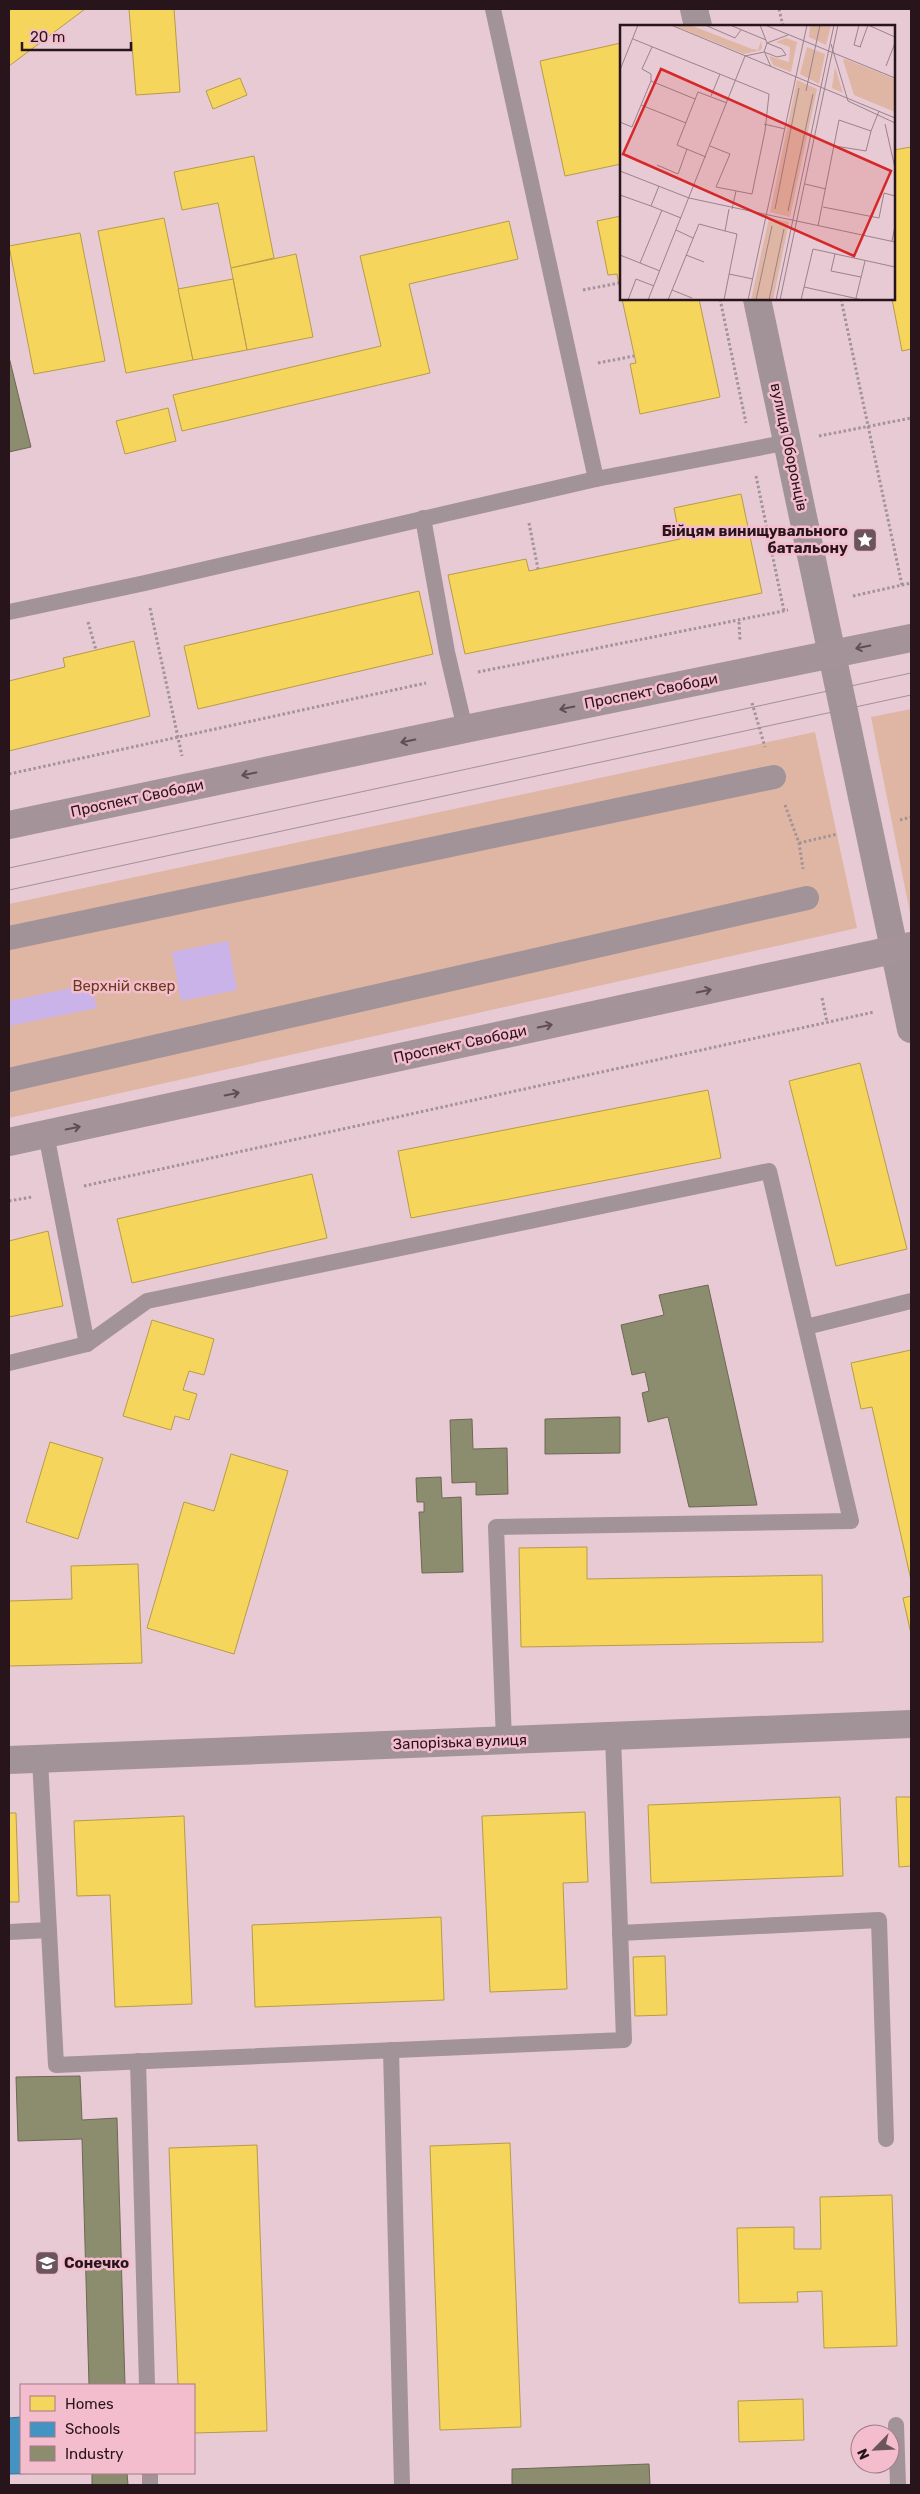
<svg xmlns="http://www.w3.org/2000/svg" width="920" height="2494" font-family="Rubik,sans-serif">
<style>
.green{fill:#dfb5a4}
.water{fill:#cab3e9}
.homes{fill:#f6d55c;stroke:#b89b49}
.schools{fill:#4393c3;stroke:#3b6d91}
.industry{fill:#8c8c6e;stroke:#6e6855}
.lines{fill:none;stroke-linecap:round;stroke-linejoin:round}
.path{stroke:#a29398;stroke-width:3;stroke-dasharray:2.5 2.5;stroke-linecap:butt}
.service{stroke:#a19398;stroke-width:16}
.pedestrian{stroke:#a19398;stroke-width:24}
.minor{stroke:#a19398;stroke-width:28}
.secondary{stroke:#a49398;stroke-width:28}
.tram{stroke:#a19297;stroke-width:1}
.oneway{stroke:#604e54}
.labels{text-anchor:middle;stroke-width:5;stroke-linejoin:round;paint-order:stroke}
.street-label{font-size:15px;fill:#28151c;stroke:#f4bdce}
.poi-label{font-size:15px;font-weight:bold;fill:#28151c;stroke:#f4bdce;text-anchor:end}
.park-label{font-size:15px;fill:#693c16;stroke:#f4bdce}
.inset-road{fill:none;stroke:#9b828a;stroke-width:1}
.view{fill:#d62828;fill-opacity:0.15;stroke:#d62828;stroke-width:2.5}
.inset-edge{fill:none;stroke:#28151c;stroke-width:2.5}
</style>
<rect width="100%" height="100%" fill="#e7cad3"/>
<g class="green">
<polygon points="911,709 911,918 871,717"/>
<polygon points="815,732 857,928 9,1118 9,904"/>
</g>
<g class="water">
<polygon points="228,941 237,990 181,1001 172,952"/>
<polygon points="91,984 97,1008 9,1026 9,1001"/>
</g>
<g class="homes">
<polygon points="9,9 85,9 9,66"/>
<polygon points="129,9 174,9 180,92 136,95"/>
<polygon points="621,43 621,164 565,176 540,61"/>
<polygon points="240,78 247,95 213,109 206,91"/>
<polygon points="911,147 911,349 902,351 892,299 894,299 894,150"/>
<polygon points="254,156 274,258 231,268 218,203 182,210 174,172"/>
<polygon points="621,216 621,295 617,274 608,275 597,221"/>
<polygon points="164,218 193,360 126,373 98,231"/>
<polygon points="509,221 518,259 409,284 430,373 182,431 173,395 381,346 360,256"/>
<polygon points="80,233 105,361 34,374 9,246"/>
<polygon points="296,254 313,337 247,350 231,268"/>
<polygon points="233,279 247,350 193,360 178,289"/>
<polygon points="622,299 699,299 720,397 640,414 630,364 636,363"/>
<polygon points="168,408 176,441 125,454 116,421"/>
<polygon points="741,494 762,593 465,654 448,575 526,559 529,571 680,539 674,508"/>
<polygon points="419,591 433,654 198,709 184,646"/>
<polygon points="134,641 150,716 9,751 9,681 65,667 63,658"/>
<polygon points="860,1063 907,1249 836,1266 789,1081"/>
<polygon points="708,1090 721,1158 411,1218 398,1151"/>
<polygon points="312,1174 327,1238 132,1283 117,1219"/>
<polygon points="48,1231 63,1306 9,1317 9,1241"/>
<polygon points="152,1320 214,1339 204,1375 189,1371 183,1390 197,1394 189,1420 175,1416 171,1430 123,1416"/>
<polygon points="911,1350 911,1580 872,1407 861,1409 851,1363"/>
<polygon points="50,1442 103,1458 78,1539 26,1522"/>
<polygon points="231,1454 288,1471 234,1654 147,1628 184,1502 214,1511"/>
<polygon points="587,1547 587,1579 822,1575 823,1642 521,1647 519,1548"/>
<polygon points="138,1564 142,1663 9,1666 9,1601 72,1599 71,1566"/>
<polygon points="911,1596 911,1634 903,1598"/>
<polygon points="840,1797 843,1876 651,1883 648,1805"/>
<polygon points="896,1797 911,1797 911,1866 899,1867"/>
<polygon points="585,1812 588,1882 563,1883 567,1989 490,1992 482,1816"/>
<polygon points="9,1813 16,1813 19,1902 9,1902"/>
<polygon points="184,1816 192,2004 115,2007 110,1895 77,1896 74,1821"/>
<polygon points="441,1917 444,2000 255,2007 252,1925"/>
<polygon points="665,1956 667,2015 635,2016 633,1957"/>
<polygon points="510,2143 521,2427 440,2430 430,2146"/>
<polygon points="257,2145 267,2431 194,2433 194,2385 178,2385 169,2148"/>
<polygon points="892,2195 897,2346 824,2348 822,2291 797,2292 798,2302 739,2303 737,2228 794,2227 794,2249 821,2249 820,2197"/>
<polygon points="803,2399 804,2440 739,2442 738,2401"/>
</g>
<polygon class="schools" points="21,2417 21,2473 50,2473 9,2474 9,2418"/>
<g class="industry">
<polygon points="9,357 31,447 9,452"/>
<polygon points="708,1285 757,1505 689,1507 668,1417 648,1422 642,1393 649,1391 645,1372 632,1375 621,1325 664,1315 659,1295"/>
<polygon points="620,1417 620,1453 545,1454 545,1419"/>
<polygon points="472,1419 473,1449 507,1448 508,1494 476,1495 476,1482 452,1483 450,1420"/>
<polygon points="441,1477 442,1498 461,1497 463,1572 422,1573 419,1512 424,1512 424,1502 417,1502 416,1478"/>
<polygon points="80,2076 82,2120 117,2118 125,2385 89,2385 82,2139 18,2141 16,2077"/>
<polygon points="649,2464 650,2485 512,2485 512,2469"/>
<polygon points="92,2473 127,2473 128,2485 92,2485"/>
</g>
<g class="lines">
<g class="path">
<polyline points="779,9 783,26"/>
<polyline points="583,290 619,283"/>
<polyline points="720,299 746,423"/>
<polyline points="841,299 902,585"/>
<polyline points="598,363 634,356"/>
<polyline points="819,436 911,418"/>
<polyline points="756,476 784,611"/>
<polyline points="529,523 538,569"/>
<polyline points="853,596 911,583"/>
<polyline points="150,608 182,756"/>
<polyline points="88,622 96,650"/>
<polyline points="739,622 740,640"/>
<polyline points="478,672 788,610"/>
<polyline points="752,703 765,747"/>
<polyline points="9,774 426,683"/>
<polyline points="785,805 799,843 803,869"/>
<polyline points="900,820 911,817"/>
<polyline points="799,843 838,834"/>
<polyline points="822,998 827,1022"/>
<polyline points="84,1186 874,1012"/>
<polyline points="9,1201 32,1197"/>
</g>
<g class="service">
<polyline points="493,9 596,479"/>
<polyline points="423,518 447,652 465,729"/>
<polyline points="9,612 145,583 596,479 789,442"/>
<polyline points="46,1134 87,1344"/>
<polyline points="806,1327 911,1301"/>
<polyline points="9,1363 87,1344 147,1301 769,1171 851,1521 496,1527 504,1741"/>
<polyline points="40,1759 56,2065 624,2040 613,1736"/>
<polyline points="9,1932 49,1930"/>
<polyline points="620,1933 879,1920 886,2139"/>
<polyline points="391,2050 402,2485"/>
<polyline points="138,2061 147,2385"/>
<polyline points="896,2425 898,2485"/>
<polyline points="150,2473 150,2485"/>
</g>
<g class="pedestrian">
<polyline points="9,938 774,777"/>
<polyline points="9,1080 807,898"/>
</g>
<g class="minor">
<polyline points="694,9 698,26"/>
<polyline points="757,299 911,1029"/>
<polyline points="9,1760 911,1724"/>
</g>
<g class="secondary">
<polyline points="9,825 465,729 911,638"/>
<polyline points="9,1142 911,946"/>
</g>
<g class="tram">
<polyline points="9,868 911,673"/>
<polyline points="9,890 911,695"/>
</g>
</g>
<defs><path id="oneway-shaft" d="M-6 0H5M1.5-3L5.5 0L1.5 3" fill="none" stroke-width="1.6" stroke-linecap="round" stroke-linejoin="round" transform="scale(1.25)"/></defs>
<g class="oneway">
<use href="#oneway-shaft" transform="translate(863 647) rotate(169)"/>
<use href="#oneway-shaft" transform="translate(567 708) rotate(169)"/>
<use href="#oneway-shaft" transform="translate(408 741) rotate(168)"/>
<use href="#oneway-shaft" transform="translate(249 774) rotate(168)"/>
<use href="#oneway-shaft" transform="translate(704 991) rotate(-12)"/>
<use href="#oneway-shaft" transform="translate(545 1026) rotate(-12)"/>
<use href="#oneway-shaft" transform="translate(232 1094) rotate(-12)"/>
<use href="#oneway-shaft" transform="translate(73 1128) rotate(-12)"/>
</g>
<defs>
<symbol id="sight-square" viewBox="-11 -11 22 22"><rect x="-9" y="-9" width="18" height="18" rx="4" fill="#6b545c" stroke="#f4bdce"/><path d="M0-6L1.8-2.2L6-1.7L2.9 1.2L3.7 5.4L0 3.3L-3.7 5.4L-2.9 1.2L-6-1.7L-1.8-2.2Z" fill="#fff"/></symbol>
<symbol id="school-square" viewBox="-11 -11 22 22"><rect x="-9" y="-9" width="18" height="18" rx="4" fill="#6b545c" stroke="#f4bdce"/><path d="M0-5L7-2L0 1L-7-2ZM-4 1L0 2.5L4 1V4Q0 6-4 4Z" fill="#fff"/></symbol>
</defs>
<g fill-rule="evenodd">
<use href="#sight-square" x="851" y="526" width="28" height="28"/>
<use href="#school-square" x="33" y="2249" width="28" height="28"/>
</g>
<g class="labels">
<g class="street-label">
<text transform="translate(789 447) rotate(78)" y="5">вулиця Оборонців</text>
<text transform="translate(651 691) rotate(-11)" y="5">Проспект Свободи</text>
<text transform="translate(137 798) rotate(-12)" y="5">Проспект Свободи</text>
<text transform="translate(460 1044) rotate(-12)" y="5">Проспект Свободи</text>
<text transform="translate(460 1742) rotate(-2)" y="5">Запорізька вулиця</text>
</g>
<g class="poi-label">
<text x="848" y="536">Бійцям винищувального<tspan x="848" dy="17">батальону</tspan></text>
<text x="64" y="2268" text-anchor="start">Сонечко</text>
</g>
<g class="park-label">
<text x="124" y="991">Верхній сквер</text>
</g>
</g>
<g transform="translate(620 25)">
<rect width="275" height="275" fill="#e7cad3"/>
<path d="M 53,0 L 70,0 L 132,24 L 138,25 L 141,16 L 142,22 L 141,25 L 124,29 ZM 190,0 L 211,0 L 206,20 L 189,12 ZM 166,13 L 177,17 L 171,47 L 153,40 L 149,31 L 169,37 L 170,22 L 156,17 ZM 187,22 L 205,29 L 199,59 L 180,49 ZM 225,34 L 275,54 L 275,87 L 234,70 L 223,35 ZM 215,42 L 223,68 L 212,63 ZM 177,55 L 197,64 L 170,192 L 150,187 ZM 149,193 L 169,197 L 153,275 L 131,275 Z" fill="#dfb5a4"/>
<path class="inset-road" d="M 51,0 L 275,93M 85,0 L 115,13 L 121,5M 110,0 L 146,15M 145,0 L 275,53M 239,0 L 234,20 L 241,22M 248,0 L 275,12M 13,14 L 149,69 L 145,106 L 132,169 L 96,162 L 110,129 L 90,121M 147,18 L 168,10M 211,19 L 228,76 L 275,98M 240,22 L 248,0M 144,27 L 157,32 L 166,30 L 162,24 L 147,18M 145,28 L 151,42M 266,41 L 275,18M 0,45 L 18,0M 31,56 L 75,74M 186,66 L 200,0M 91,71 L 100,49M 21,80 L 66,98M 0,97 L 12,102 L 31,56 L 31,49 L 22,44 L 32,22M 144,99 L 165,104M 265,99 L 275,143M 215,121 L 246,126 L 251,106M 86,132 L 57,120 L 78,67 L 107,78M 37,140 L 58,149 L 67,124M 0,146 L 69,173 L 275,217M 185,159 L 206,164M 39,161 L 31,181 L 61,193M 0,170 L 31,181M 203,182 L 259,193 L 264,168 L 275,171M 112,184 L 116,166M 155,184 L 179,63M 168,186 L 193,69M 198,201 L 219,95 L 251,106 L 259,86M 56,205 L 73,213M 272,216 L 275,201M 215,229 L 211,246 L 241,252M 0,230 L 40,246M 66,230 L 84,237M 20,238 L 42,185M 109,249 L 133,254M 184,262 L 243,275M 52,265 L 72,273M 236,273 L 245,236M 8,275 L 16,254 L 34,261M 28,275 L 125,31 L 144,27 L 147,18 L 140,0M 48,275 L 79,199 L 105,206 L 109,184M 104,275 L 117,209 L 105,206M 128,275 L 187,0M 136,275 L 152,201M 149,275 L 164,204M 156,275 L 214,0M 160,275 L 218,0M 181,275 L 193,224 L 275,242"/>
<path class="view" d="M 41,44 L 271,146 L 234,231 L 3,129 Z"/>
<rect width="275" height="275" class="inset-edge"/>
</g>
<rect width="920" height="2494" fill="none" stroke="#28151c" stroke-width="20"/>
<rect x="20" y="2384" width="175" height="90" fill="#f4bdce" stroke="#a27a87"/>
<rect x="30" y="2396" width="25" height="15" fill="#f6d55c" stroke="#a27a87"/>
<text x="65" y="2409" font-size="15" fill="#28151c">Homes</text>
<rect x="30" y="2422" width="25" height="15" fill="#4393c3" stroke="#a27a87"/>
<text x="65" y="2434" font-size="15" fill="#28151c">Schools</text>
<rect x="30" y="2446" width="25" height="15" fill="#8c8c6e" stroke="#a27a87"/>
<text x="65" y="2459" font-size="15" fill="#28151c">Industry</text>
<g transform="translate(875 2449) rotate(246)"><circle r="24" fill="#f4bdce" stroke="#a27a87"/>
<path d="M0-4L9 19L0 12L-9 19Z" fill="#6b545c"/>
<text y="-8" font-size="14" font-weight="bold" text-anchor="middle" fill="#28151c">N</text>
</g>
<path d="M22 42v8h109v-8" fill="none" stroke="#28151c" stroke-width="2.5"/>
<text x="30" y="42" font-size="15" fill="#28151c" stroke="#f4bdce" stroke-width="4" paint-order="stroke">20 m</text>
</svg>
